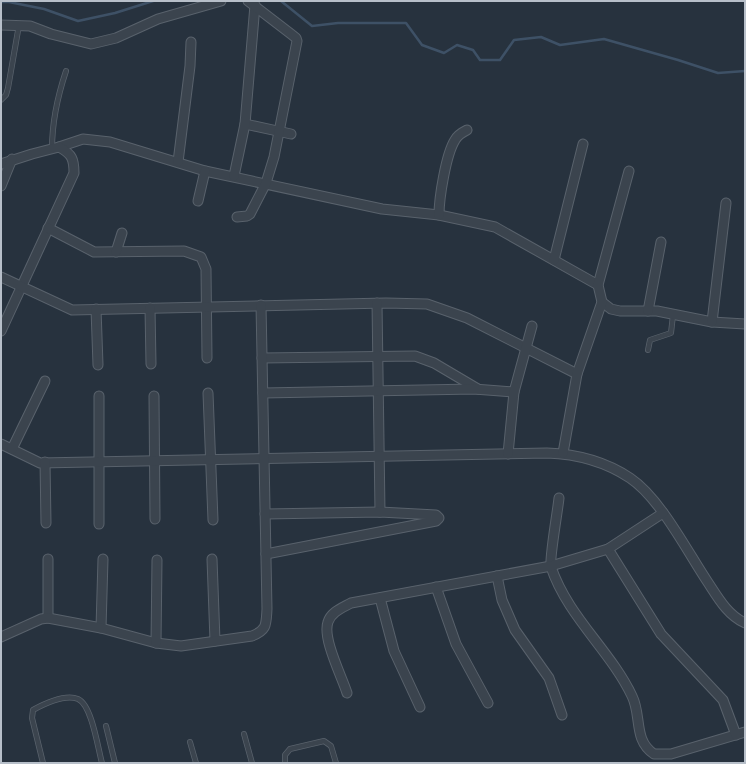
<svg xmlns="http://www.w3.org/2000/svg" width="746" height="764" font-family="Lato,sans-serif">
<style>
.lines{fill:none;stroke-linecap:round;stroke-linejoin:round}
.stream{stroke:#3e5166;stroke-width:2.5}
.lane-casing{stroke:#59626c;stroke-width:6}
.street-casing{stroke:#59626c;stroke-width:11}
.lane{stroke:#3b444e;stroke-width:4.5}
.street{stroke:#3b444e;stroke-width:9}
</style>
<rect width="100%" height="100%" fill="#27323e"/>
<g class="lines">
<g class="stream">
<polyline points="281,1 312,26 338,23 406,23 422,45 444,53 457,45 473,50 480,60 500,60 514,40 541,37 560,45 604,39 678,60 718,73 745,71"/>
<polyline points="1,2 9,2 44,9 78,21 115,13 153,1"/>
</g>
<defs>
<g id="lane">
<polyline points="1,100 6,95 8,88 19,25"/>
<path d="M 52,149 C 52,121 57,98 66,71"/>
<polyline points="648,350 650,340 671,333 673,315"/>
<polyline points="106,726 115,763"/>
<polyline points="244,734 252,763"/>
<polyline points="190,742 196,763"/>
<path d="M 43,763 L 32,718 L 33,710 C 44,704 65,694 78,699 C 92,705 98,749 102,763"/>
<polyline points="285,763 285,755 290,749 324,741 331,746 336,763"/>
</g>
<g id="street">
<polyline points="1,25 30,26 51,34 91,44 116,38 158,19 221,1"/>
<polyline points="245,124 291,134"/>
<polyline points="59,147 83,139 110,142 205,171 382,209 439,215 495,227 598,285"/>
<polyline points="178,162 190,66 191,42"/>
<path d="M 1,164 L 32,154 L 59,147 C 72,154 74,159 74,173 L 1,331"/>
<polyline points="234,176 245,124 255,5"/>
<polyline points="1,186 12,159"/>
<polyline points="198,201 205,171"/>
<path d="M 439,215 C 439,198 446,154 455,140 C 457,136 463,132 467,130"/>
<polyline points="237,217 247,216 250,214 266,183 274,157 297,41 296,38 291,34 248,1"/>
<polyline points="48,228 94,252 184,251 201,257 206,269 207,358"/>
<polyline points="116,252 122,233"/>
<polyline points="554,260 583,144"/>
<polyline points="1,277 72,310 386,303 427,304 467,318 577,374"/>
<polyline points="602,302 611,309 620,311 657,311 712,322 745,324"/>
<polyline points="377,303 380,512"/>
<polyline points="150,308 151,364"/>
<polyline points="96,309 98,365"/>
<polyline points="648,311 661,242"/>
<polyline points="712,322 726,203"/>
<polyline points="262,358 415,356 434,363 478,389"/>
<polyline points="208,393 213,520"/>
<polyline points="263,393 474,389 514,392"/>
<polyline points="99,396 99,524"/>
<polyline points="154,396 155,519"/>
<path d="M 1,444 L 40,463 L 547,453 C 576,454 606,462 630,478 C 660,498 687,551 707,581 C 717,596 727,615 745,623"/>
<polyline points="12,449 45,381"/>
<polyline points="563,453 577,374 602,302 598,285 629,171"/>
<polyline points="508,454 514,392 532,326"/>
<polyline points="45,462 46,523"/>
<path d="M 559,498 C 558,509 549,560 551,567 C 568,617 610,650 632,696 C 642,716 633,740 654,754 L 671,754 L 745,732"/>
<polyline points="265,514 380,512 436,515 439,518 436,521 266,554"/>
<polyline points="608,549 661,634 723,700 736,735"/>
<polyline points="212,559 215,641"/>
<polyline points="497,576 502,600 515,630 549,678 562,715"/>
<polyline points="436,587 456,644 488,703"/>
<polyline points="380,598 394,651 420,707"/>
<polyline points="48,618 48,559"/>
<polyline points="101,628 103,559"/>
<path d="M 1,637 L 41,619 L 48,618 L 101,628 L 156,643 L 181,646 L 252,636 C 267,630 266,625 267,609 L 261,305"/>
<polyline points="156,643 157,560"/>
<path d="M 347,693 C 342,677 322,638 328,622 C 331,612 342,608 351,603 L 551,566 L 608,549 L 663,513"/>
</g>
</defs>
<use href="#lane" class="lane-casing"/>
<use href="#street" class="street-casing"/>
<use href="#lane" class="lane"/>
<use href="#street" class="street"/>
</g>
<rect width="746" height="764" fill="none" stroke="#b7bfc9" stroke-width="4"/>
</svg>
